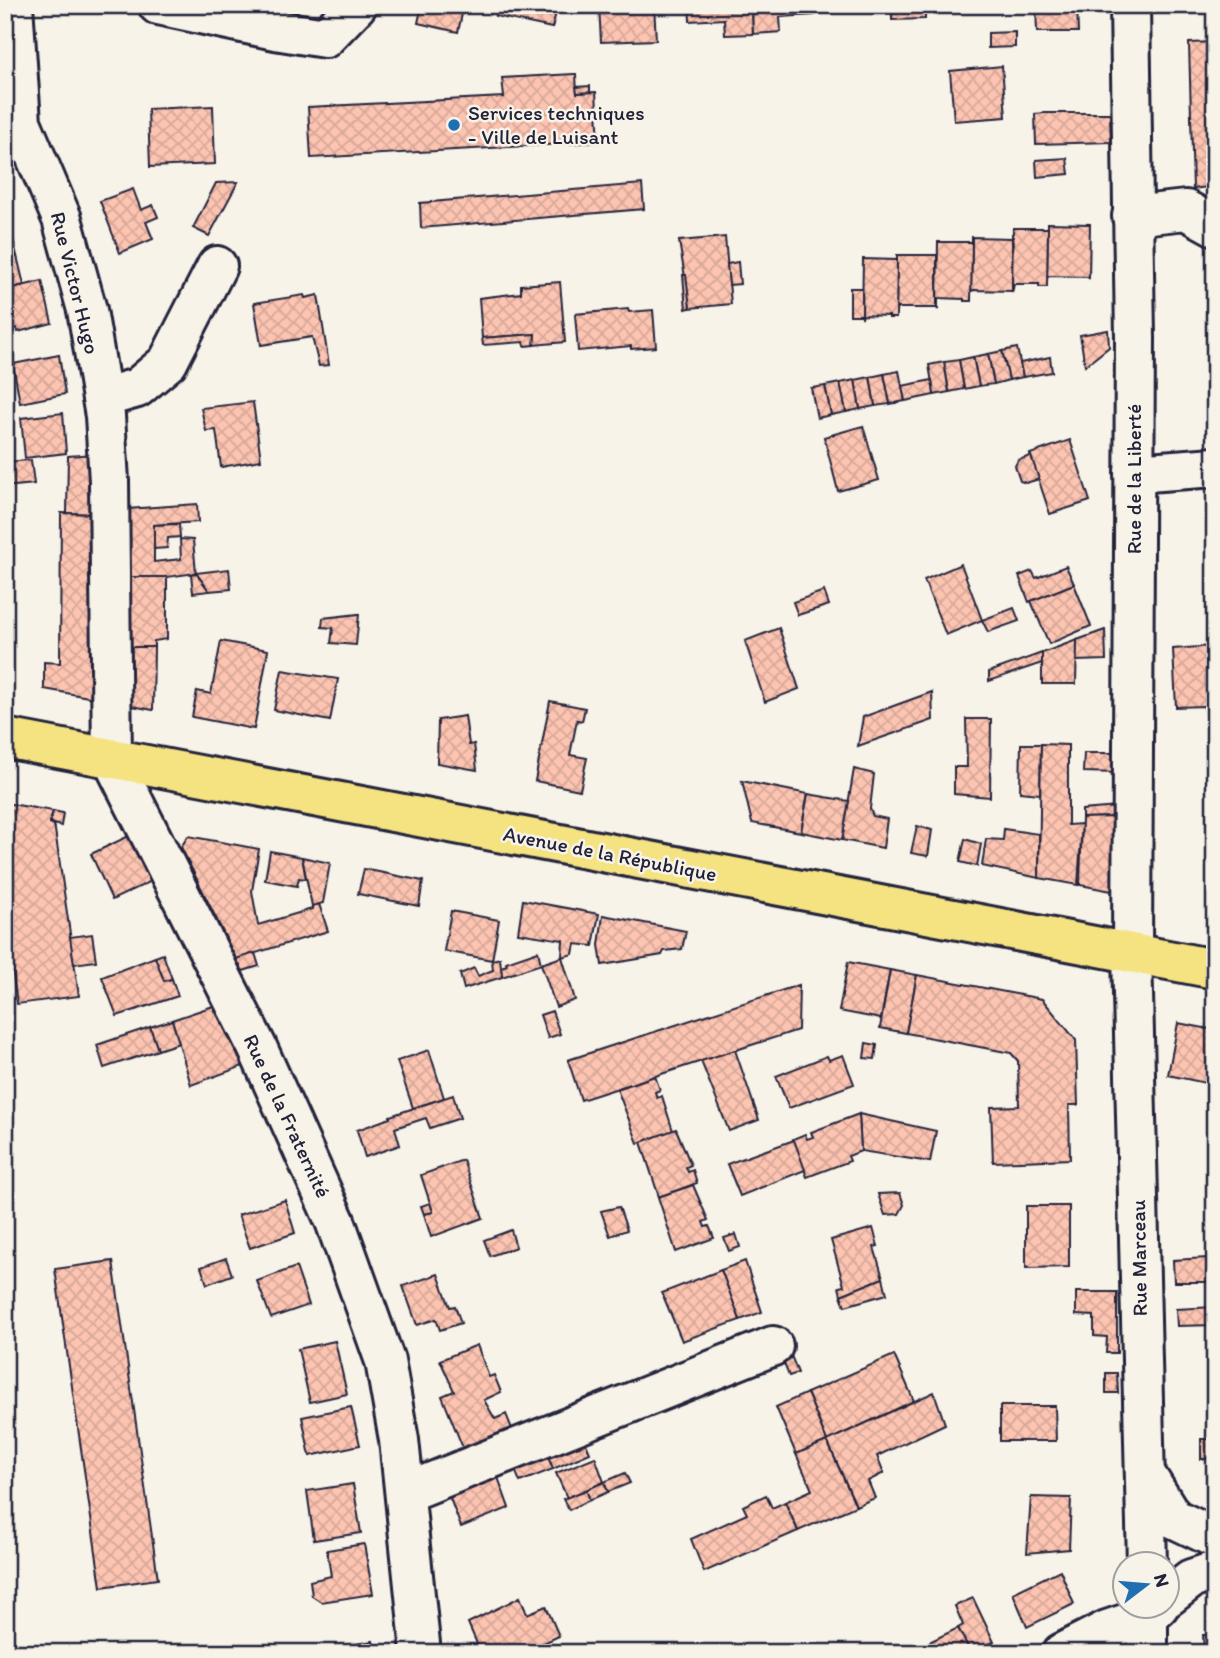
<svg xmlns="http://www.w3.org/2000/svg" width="1220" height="1658" font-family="Itim,sans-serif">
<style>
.building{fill:url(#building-cross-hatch);stroke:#22223b;stroke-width:2}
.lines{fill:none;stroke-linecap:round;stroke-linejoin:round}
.minor-casing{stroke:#22223b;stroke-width:44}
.major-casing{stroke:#22223b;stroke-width:44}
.minor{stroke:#f7f3e8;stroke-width:38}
.major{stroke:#f5e382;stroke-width:38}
.poi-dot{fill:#1f6fb2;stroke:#f7f3e8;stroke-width:2.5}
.labels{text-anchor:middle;stroke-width:5;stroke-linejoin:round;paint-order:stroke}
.poi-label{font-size:21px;fill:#22223b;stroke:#f7f3e8;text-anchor:start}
.street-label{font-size:21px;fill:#22223b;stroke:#f7f3e8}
</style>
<defs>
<pattern id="building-cross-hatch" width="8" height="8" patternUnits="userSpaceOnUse" patternTransform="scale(1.75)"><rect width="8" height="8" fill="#fcc4b1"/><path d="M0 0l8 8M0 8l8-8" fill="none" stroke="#d8a899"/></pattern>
</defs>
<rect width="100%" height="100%" fill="#f7f3e8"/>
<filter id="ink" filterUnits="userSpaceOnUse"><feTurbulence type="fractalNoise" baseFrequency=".0143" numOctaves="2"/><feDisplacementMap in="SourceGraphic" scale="14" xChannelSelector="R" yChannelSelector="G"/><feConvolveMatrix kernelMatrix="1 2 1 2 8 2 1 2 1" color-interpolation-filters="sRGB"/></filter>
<g filter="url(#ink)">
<g class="building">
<polygon points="422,5 464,5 458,32 418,23"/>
<polygon points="497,5 558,5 552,28 495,16"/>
<polygon points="599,5 654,5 656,40 601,42"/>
<polygon points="689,5 752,5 753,34 725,35 724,19 690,21"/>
<polygon points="752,5 814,5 814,15 780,17 781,32 753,34"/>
<polygon points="892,5 925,5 925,19 892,20"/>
<polygon points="1036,5 1077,5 1078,32 1037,32"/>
<polygon points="1015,32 1015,47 988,48 988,33"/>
<polygon points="1215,42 1215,186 1193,189 1189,43"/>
<polygon points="1002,66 1006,117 954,121 950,71"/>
<polygon points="574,74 576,74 577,93 596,92 599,142 311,158 308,107 504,97 502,78"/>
<polygon points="590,86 590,92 577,93 576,87"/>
<polygon points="213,106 215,164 150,167 148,109"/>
<polygon points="1045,113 1110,113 1111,142 1036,144 1035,114"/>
<polygon points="1067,158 1069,174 1037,177 1036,160"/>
<polygon points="238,182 209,236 193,228 216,183"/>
<polygon points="642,184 644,209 421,228 420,203"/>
<polygon points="133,189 141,210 153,205 158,217 146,222 153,239 120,253 100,201"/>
<polygon points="1048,223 1090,224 1089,279 1088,277 1049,276 1047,278"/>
<polygon points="1013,228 1048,228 1047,287 1039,287 1039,284 1014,284 1012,293"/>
<polygon points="11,230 17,256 5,260 5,231"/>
<polygon points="1012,233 1012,291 973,290 971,292 972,237 1012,238"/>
<polygon points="725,237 731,304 690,308 679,241"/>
<polygon points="938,242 972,242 971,301 964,301 964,299 938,298 938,310 937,308"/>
<polygon points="897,255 937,255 937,308 898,308 896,310"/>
<polygon points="17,256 24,285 5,290 5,260"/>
<polygon points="863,259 897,260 896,318 889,318 889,316 863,315 862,318"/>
<polygon points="738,262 740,284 729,285 727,264"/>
<polygon points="683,275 686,275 690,308 686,309"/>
<polygon points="42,281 52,323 18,332 17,328 5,332 5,290"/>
<polygon points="560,282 565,342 534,345 535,334 482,338 479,298 521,293 521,285"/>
<rect x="850" y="288" width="12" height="27"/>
<polygon points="304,295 305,298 318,295 329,365 319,366 312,337 261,345 254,303"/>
<polygon points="628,309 629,312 653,310 656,347 631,349 631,346 578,351 575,314"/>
<polygon points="1108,330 1109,347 1085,366 1080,335"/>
<polygon points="535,334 534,345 525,346 524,342 483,345 482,338"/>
<polygon points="1017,348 1023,377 1009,380 1002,351"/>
<polygon points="1002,351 1009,380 994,384 988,354"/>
<polygon points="988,354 994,384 979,386 973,357"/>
<polygon points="59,355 65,394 20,403 13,364"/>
<polygon points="973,357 979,386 964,389 959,360"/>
<polygon points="1050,357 1052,372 1023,377 1020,363"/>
<polygon points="959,360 964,389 949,392 944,362"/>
<polygon points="944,362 949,392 934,395 929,365"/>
<polygon points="899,371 905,401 890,404 884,374"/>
<polygon points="884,374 890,404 875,406 870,377"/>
<polygon points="870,377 875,406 860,409 855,380"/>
<polygon points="855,380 860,409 846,412 840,383"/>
<polygon points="932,380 934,395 905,401 902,386"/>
<polygon points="840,383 846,412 831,415 825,386"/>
<polygon points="825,386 831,415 817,418 811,388"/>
<polygon points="253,402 261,460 221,467 216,430 206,431 201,408"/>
<polygon points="63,413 66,453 25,458 21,418"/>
<polygon points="863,426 879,480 838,491 824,437"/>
<polygon points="1070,440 1090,501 1050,514 1030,454"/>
<polygon points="95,454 95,514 67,513 68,456"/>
<polygon points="1031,456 1039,479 1026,483 1020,481 1015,466 1018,460"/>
<polygon points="31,460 34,484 5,487 5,462"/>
<polygon points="197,504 198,522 154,525 154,562 181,559 180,539 193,540 196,573 167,577 125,577 127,509"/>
<polygon points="61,513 95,514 94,698 44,689 44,662 60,663"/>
<polygon points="179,524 180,537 168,538 167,548 154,549 154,525"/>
<polygon points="961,564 982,620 946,635 924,580"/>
<polygon points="1066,566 1074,584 1029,602 1019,576 1032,571 1036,578"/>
<polygon points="229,569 231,589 209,591 196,573"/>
<polygon points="196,573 209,591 193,593 191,574"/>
<polygon points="129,577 167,577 167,639 154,641 154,647 128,647"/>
<polygon points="1074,584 1091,626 1049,644 1031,601"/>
<polygon points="824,591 829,605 798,615 793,602"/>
<polygon points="1014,608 1019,621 988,632 982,620"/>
<polygon points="359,614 356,645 331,643 333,628 322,627 323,618"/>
<polygon points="779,628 799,689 765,702 745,641"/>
<polygon points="1105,630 1106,660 1076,661 1077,640"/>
<polygon points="1077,640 1076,684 1042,684 1042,653"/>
<polygon points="221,641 268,650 254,729 192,717 197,691 211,694"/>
<polygon points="1212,646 1215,710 1205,711 1204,706 1176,707 1173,649"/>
<polygon points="124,647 154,647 153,710 122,704"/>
<polygon points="1042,653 1042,663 989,681 989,672"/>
<polygon points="282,670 338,679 330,721 274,710"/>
<polygon points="932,692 933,720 858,746 863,717"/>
<polygon points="550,701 585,708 582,721 577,720 570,755 587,758 580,790 535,781"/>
<polygon points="465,716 469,745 474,744 477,770 437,763 438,720"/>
<polygon points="966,719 991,719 990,797 954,794 954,767 967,767"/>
<polygon points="1021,744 1041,744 1040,794 1020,792"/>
<polygon points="1041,744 1068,745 1068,825 1082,824 1078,885 1039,878"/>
<polygon points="1084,753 1117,753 1118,773 1083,772"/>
<polygon points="854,769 874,774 870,809 873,816 887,819 883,848 842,840"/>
<polygon points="742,781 808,794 801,832 752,823"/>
<polygon points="808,794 849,801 842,840 801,832"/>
<polygon points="5,803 53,811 50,823 54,825 55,830 79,996 17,1004 5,919"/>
<polygon points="1117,807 1117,817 1082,818 1082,810"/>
<polygon points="53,811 63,813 61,826 50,823"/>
<polygon points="1117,817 1117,892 1080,885 1082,818"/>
<polygon points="917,826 932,830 928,856 911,853"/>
<polygon points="1004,829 1039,834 1039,878 982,866 986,839 1003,840"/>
<polygon points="137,832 158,878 112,900 91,854"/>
<polygon points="188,836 259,849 252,891 258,925 312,909 312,906 319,904 328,931 236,959 181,847"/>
<polygon points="965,839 981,844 977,866 960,862"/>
<polygon points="270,851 302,857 306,879 299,878 297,886 265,880"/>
<polygon points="302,857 330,863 323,903 312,906"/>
<polygon points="364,869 423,881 419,906 358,894"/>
<polygon points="523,900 599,914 593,946 575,944 573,954 562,957 563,940 518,933"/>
<polygon points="451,911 499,920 492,960 444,951"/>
<polygon points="603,915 686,931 682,949 664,951 662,955 602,965 599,945"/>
<polygon points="92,934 96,961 74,964 70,937"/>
<polygon points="538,951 541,964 502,977 501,967 507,965 506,962"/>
<polygon points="255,953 259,966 243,971 236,959"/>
<polygon points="163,954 172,979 164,981 155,957"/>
<polygon points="155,957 164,981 172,979 178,996 117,1016 102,977"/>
<polygon points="562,957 575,1000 556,1007 541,964"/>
<polygon points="500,958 502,977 464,989 460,974 474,968 478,976 493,970 492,960"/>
<polygon points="848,962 890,970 881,1019 839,1011"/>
<polygon points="890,970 917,975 906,1033 880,1028"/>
<polygon points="917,975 1042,999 1076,1040 1078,1105 1069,1105 1070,1159 993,1162 991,1107 1019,1106 1018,1061 1011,1053 906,1033"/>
<polygon points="799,985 798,1030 581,1100 568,1060"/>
<polygon points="219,1004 246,1065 191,1085 172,1020"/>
<polygon points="552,1011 560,1034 548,1038 540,1015"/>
<polygon points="172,1020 179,1043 158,1050 150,1027"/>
<polygon points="1178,1023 1215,1030 1215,1085 1168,1075"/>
<polygon points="150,1027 158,1050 104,1068 97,1045"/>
<polygon points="866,1043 877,1045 875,1059 864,1058"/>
<polygon points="429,1050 444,1098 413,1108 397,1061"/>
<polygon points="735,1050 759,1120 729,1131 701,1061"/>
<polygon points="843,1055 854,1084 789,1108 776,1076 827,1056 829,1060"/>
<polygon points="655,1076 660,1090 655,1092 657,1098 662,1096 673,1131 638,1143 617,1089"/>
<polygon points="453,1095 460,1118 430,1128 426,1118 395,1128 400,1145 365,1157 357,1130 390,1118 390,1116"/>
<polygon points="859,1114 936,1131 930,1162 861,1151"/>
<polygon points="859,1114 861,1151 848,1156 850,1161 807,1177 793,1139 805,1134 807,1139 813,1137 811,1132"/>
<polygon points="676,1129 691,1165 686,1167 688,1172 693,1170 697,1183 659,1197 641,1142"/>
<polygon points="794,1140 805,1170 740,1196 727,1164"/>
<polygon points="463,1160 483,1218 431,1237 424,1214 433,1212 421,1175"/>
<polygon points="693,1185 708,1220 703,1222 705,1227 709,1226 714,1238 676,1252 658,1197"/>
<polygon points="900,1193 904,1205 899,1214 885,1215 878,1194"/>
<polygon points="285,1200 295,1233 250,1248 238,1215"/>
<polygon points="430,1203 433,1212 424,1214 421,1206"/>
<polygon points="1026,1206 1069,1206 1069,1267 1026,1268"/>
<polygon points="619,1207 627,1230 610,1236 601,1211"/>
<polygon points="873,1228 878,1246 874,1247 883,1278 841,1295 839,1287 844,1286 831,1240"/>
<polygon points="511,1230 516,1247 490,1256 484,1240"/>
<polygon points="736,1234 740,1247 729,1251 724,1238"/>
<polygon points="226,1258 232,1275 207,1284 201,1267"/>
<polygon points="1208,1258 1215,1258 1215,1295 1214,1282 1174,1282 1173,1260"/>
<polygon points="113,1261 158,1579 101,1587 55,1269"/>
<polygon points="745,1261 762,1312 740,1320 721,1270"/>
<polygon points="296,1267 309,1305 271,1318 257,1281"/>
<polygon points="721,1270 740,1320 682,1341 662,1293"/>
<polygon points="438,1274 450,1307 455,1306 461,1323 440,1330 436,1319 417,1325 403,1286"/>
<polygon points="883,1278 887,1294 845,1306 841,1295"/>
<polygon points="1076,1292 1117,1292 1117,1353 1106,1353 1107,1337 1094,1336 1094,1316 1076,1315"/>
<polygon points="1215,1307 1215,1325 1177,1326 1176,1309"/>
<polygon points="335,1341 347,1394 310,1402 298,1349"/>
<polygon points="1215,1341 1215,1394 1212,1394 1211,1342"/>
<polygon points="477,1345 489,1377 494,1375 501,1392 484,1400 495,1419 506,1414 514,1434 465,1453 442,1396 454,1391 440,1360"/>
<polygon points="790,1353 798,1373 789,1376 781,1356"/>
<polygon points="894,1355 914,1401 827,1441 807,1393"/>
<polygon points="1106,1373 1117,1373 1118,1393 1106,1393"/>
<polygon points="934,1392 945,1424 877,1456 884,1473 868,1481 875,1498 856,1506 827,1441"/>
<polygon points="807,1393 827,1441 796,1454 776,1407"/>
<polygon points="1000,1406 1055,1406 1056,1441 1000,1441"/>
<polygon points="351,1407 360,1445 310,1456 302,1417"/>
<polygon points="582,1434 590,1453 553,1469 545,1450"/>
<rect x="1201" y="1439" width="14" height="20"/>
<polygon points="827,1441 856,1506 798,1531 785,1502 812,1490 796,1454"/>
<polygon points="545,1450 553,1469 520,1482 512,1462"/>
<polygon points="595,1457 604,1482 567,1498 556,1473"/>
<polygon points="495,1469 509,1508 461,1527 446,1488"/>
<polygon points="625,1473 630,1483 608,1492 604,1482"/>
<polygon points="604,1482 608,1492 590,1500 586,1490"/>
<polygon points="353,1484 361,1533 314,1540 307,1491"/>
<polygon points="586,1490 590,1500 569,1510 563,1499"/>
<polygon points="766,1495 772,1508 785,1502 798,1531 704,1572 691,1539 747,1514 743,1506"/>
<polygon points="1031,1497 1071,1498 1069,1549 1027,1553"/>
<polygon points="364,1544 373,1594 321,1602 312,1596 310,1581 331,1576 327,1550"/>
<polygon points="1060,1570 1074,1604 1027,1627 1013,1593"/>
<polygon points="520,1597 527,1614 546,1606 559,1636 522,1653 481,1653 468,1623"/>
<polygon points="973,1598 994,1642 976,1650 975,1646 969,1649 958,1628 963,1625 955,1606"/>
<polygon points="958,1628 971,1653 925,1653 921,1646"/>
<polygon points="1203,1635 1215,1635 1215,1653 1204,1653"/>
<polygon points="373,1641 375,1653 340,1653 339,1647"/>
</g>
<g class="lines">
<defs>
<g id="minor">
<polyline points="13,5 21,122 62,219 87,310 105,416 109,481 112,759 257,1047 335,1221 385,1361 399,1440 421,1653"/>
<polyline points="158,5 275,30 325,38 357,5"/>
<polyline points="1130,5 1135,338 1132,953 1147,1564"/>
<polyline points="1132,216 1186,210 1215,226"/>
<polyline points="102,398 137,388 168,362 217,266"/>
<polyline points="1134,473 1215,467"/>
<polyline points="1145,1473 1173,1518 1215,1538"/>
<polyline points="405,1493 773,1346"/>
<polyline points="1168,1597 1191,1579 1215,1571"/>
<polyline points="1062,1653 1107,1630 1148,1616 1159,1606"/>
<polyline points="1148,1653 1148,1606"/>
</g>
<polyline id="major" points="5,738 1215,969"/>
</defs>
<use href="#minor" class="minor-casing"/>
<use href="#major" class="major-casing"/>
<use href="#minor" class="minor"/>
<use href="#major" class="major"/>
</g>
</g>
<circle class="poi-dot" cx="454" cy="125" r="7"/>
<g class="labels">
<g class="poi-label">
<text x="468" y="120">Services techniques<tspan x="468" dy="24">- Ville de Luisant</tspan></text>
</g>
<g class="street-label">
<text transform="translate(75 283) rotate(76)" y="7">Rue Victor Hugo</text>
<text transform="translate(1134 479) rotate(-90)" y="7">Rue de la Liberté</text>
<text transform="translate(610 854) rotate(11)" y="7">Avenue de la République</text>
<text transform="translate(287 1116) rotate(65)" y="7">Rue de la Fraternité</text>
<text transform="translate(1139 1258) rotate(-91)" y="7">Rue Marceau</text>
</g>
</g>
<rect width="1220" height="1658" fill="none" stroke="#f7f3e8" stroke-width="28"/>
<rect x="14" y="14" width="1192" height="1630" fill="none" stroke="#22223b" stroke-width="2.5" filter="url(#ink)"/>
<g transform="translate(1146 1585) rotate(74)"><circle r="33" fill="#f7f3e8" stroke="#a29fa3" stroke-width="2"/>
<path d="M0-5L12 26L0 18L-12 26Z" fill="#1f6fb2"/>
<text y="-10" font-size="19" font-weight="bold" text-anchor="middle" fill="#22223b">N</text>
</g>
</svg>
